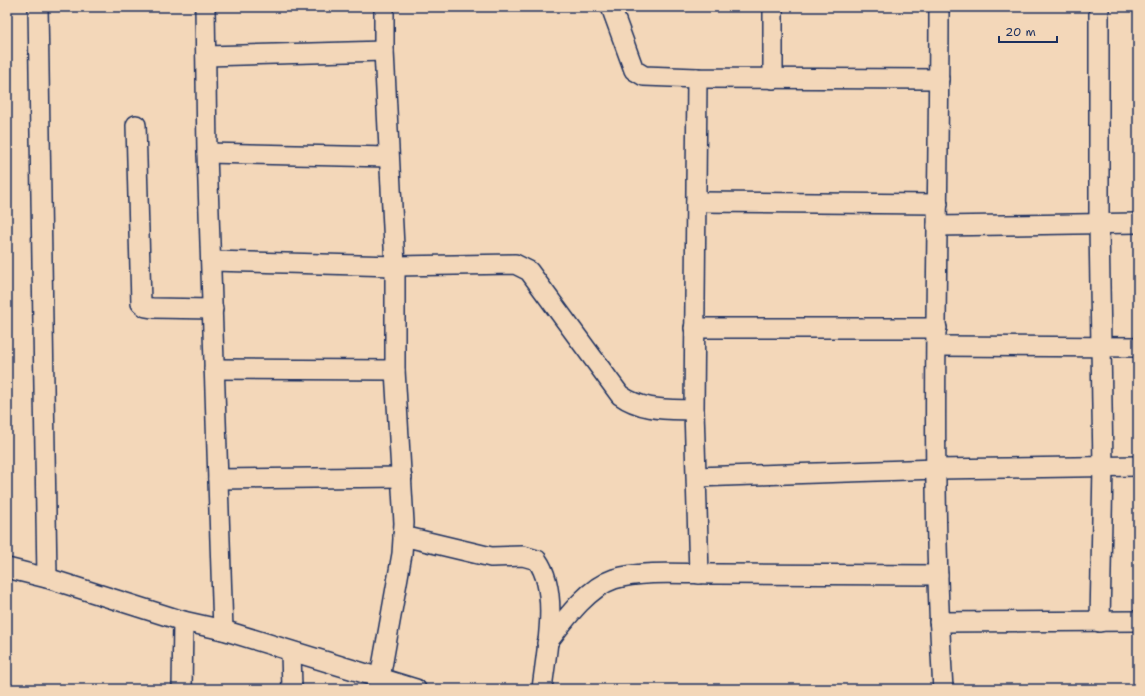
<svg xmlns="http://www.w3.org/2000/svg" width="1145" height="696" font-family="'Shantell Sans',sans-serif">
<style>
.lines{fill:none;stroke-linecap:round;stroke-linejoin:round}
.street-casing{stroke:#1b2f5e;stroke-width:22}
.street{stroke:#f3d7b9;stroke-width:19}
</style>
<rect width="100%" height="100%" fill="#f3d7b9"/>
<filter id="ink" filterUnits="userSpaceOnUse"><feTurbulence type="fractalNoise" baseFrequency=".025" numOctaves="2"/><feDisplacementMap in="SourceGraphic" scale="8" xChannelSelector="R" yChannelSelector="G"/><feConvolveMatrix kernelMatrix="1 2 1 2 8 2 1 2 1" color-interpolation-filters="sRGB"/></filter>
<g filter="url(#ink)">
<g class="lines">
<defs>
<g id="street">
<polyline points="38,7 47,578"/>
<polyline points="205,7 207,153 223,630"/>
<polyline points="611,7 634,70 644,76 697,78 939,79"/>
<path d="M 939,7 C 939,234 929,462 943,689"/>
<polyline points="1099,7 1099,225 1103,466 1100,622"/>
<polyline points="206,56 384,51"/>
<polyline points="697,78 694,410 699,574"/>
<polyline points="773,79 773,7"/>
<polyline points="136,125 141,303 146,307 152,308 213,309"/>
<polyline points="207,153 389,157"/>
<polyline points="696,202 938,204"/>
<polyline points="937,226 1138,223"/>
<path d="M 211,261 L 395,266 L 515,264 L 529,271 L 620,395 C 642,411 668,409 694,410"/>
<polyline points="694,328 937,328"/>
<polyline points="937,346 1138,347"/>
<polyline points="214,369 395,370"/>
<polyline points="697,477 937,469 1138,466"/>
<polyline points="218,479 402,477"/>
<path d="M 403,536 L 491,557 L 523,556 L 537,560 C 560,592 546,652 542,689"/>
<polyline points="7,568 47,578 183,621 223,630 416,689"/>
<polyline points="939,622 1138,621"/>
<path d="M 547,643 C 564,621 587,588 614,579 C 642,570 687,574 717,574 C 791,574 864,575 938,575"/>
<polyline points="291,652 292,689"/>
<polyline points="380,678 402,554 404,523 395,370 395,266 384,51 384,7"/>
<polyline points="182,689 183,621"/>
</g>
</defs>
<use href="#street" class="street-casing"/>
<use href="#street" class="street"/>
</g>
</g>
<rect width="1145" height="696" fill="none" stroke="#f3d7b9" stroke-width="24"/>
<rect x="12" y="12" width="1121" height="672" fill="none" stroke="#1b2f5e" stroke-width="1.5" filter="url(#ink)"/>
<path d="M999 36v6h58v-6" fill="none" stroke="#1b2f5e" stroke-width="2"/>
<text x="1005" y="36" font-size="12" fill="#1b2f5e" stroke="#f3d7b9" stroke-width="3" paint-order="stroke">20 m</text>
</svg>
